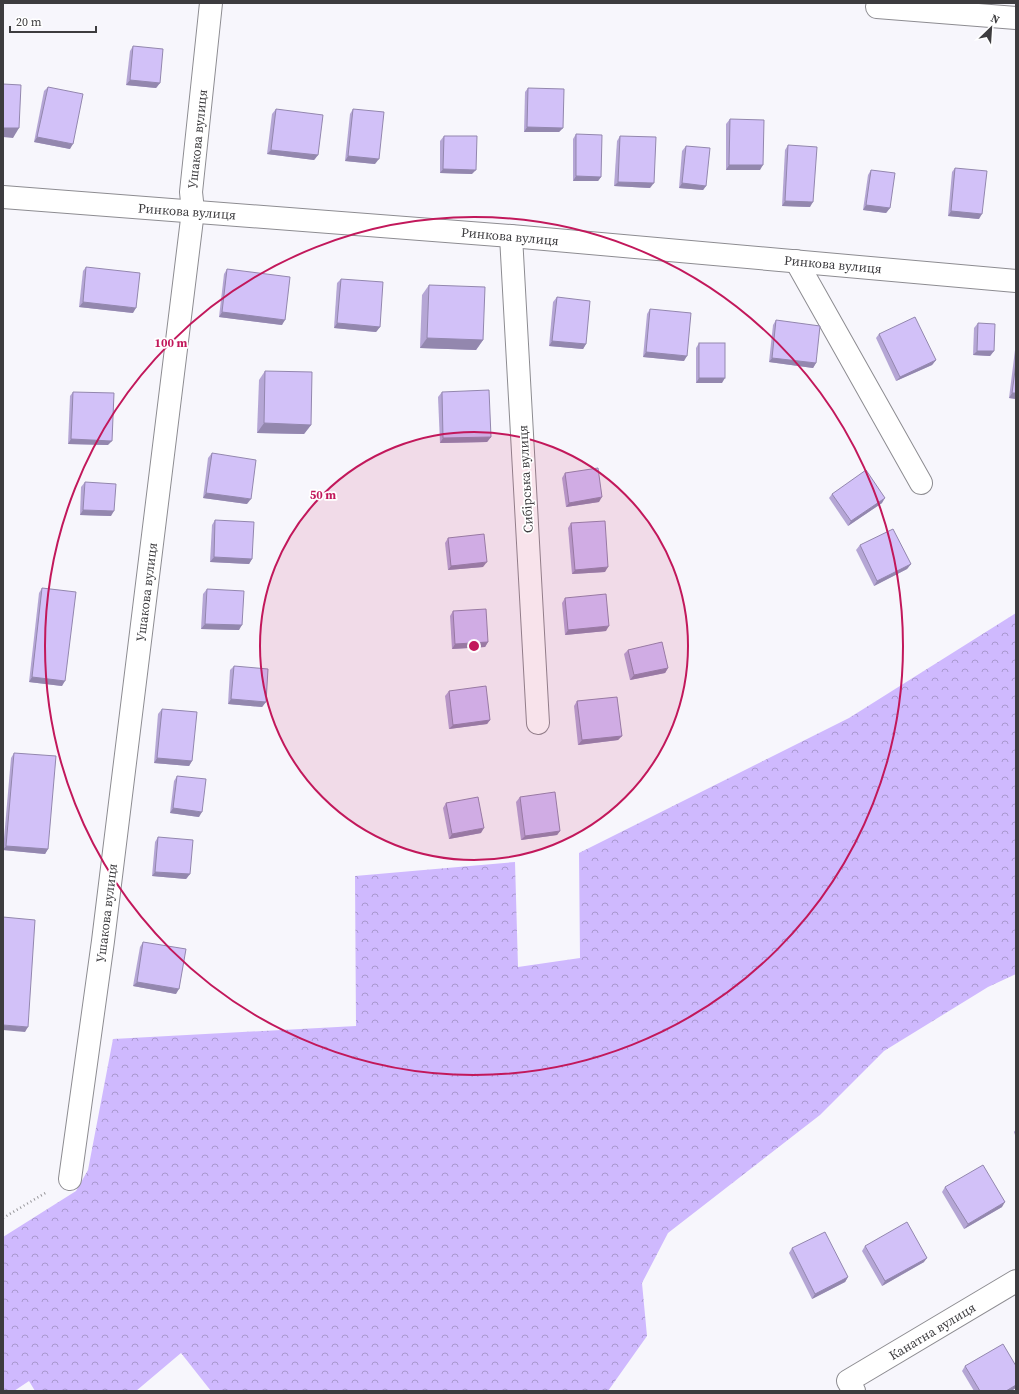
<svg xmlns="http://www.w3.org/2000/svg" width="1019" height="1394" font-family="'Source Serif 4',serif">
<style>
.forest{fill:url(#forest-crowns)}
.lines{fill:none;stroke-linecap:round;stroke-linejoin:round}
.minor-casing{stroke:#8d8c91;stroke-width:24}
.path{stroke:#959498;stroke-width:2.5;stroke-dasharray:1 3;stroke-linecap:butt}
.minor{stroke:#fff;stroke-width:22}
.wall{fill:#b5a6d5}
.shaded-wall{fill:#9387ae}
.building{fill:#d2c1f8;stroke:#9387ae}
.ring{fill:none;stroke:#c2185b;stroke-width:2}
.labels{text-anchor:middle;stroke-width:3.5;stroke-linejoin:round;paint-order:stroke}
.street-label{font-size:13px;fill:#3d3c3f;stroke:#fff}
.centre{fill:#c2185b;stroke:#fff;stroke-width:2}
.ring-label{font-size:12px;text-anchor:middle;font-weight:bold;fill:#c2185b;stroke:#fff;stroke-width:3.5;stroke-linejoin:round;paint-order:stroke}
</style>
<defs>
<pattern id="forest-crowns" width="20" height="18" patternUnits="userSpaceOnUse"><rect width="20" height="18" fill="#cfb9fe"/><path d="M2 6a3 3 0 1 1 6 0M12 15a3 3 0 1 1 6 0" fill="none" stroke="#a998cf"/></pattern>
</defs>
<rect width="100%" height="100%" fill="#f7f6fc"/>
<polygon class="forest" points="1016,613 1016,974 988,987 884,1051 820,1115 668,1233 642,1283 647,1336 608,1391 211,1391 181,1353 136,1391 35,1391 29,1381 14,1391 3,1391 3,1237 76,1191 88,1170 113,1039 356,1026 355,876 515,862 518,967 580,958 579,853 849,718"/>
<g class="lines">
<defs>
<g id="minor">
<polyline points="877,7 1016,18"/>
<polyline points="3,197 511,236 1016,281"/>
<polyline points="511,236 538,723"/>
<polyline points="796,261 921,483"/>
<polyline points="70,1179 103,941 193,211 191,192 211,3"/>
<polyline points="854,1391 848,1381 1016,1281"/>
</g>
</defs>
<use href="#minor" class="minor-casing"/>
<polyline class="path" points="3,1218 47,1192"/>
<use href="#minor" class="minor"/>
</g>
<g class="wall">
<polygon points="133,46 160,83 156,88 126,85 130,51"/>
<polygon points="48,87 70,149 34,142 44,91"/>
<polygon points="528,88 563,128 559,132 524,132 525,92"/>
<polygon points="276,109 318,155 314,160 267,154 272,114"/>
<polygon points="353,109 375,164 345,161 350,114"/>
<polygon points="730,119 760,170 726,170 726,124"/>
<polygon points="576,134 601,177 598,181 573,181 573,139"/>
<polygon points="444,136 472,174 440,173 440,141"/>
<polygon points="620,136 650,188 614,186 617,141"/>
<polygon points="788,145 810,207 782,206 785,150"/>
<polygon points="686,146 706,186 703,190 679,188 682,151"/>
<polygon points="955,168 979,219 948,216 952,172"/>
<polygon points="871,170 890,208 886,213 863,210 868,175"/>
<polygon points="86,267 133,313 79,307 83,271"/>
<polygon points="227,269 282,325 219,317 224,274"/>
<polygon points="341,279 380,327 376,332 334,328 337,283"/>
<polygon points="429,285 483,340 476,350 420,348 422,295"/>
<polygon points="557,297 586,344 583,349 549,346 553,302"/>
<polygon points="650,309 684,361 643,357 647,314"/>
<polygon points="776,320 816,363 813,368 769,362 773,325"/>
<polygon points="978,323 994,351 990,356 973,355 974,328"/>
<polygon points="879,334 936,360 932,365 896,381 876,338"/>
<polygon points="1016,342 1016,399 1009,398"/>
<polygon points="699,343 722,383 696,383 696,348"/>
<polygon points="265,371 311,425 304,434 257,433 259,380"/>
<polygon points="73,392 108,445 68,444 70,396"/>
<polygon points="442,392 491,437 487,442 440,443 438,397"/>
<polygon points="212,453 247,504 203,498 208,458"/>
<polygon points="565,473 599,502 566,507 562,478"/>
<polygon points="85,482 111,516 80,515 81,487"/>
<polygon points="832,494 882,503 848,526 829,498"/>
<polygon points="215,520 252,559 249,564 210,562 212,525"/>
<polygon points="571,523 605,572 572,574 568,528"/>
<polygon points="448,538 483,567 448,570 445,543"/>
<polygon points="860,545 911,564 907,569 874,586 856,550"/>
<polygon points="42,588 62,686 29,682 39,593"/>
<polygon points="207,589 239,630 201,629 203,594"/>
<polygon points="565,598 606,631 565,635 562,603"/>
<polygon points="453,611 488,642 485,647 452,649 450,616"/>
<polygon points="628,650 668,668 665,673 630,680 624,654"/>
<polygon points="234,666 266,702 262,707 228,704 230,670"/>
<polygon points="449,691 490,720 487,724 449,729 445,696"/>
<polygon points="577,701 622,736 618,740 578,745 574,706"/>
<polygon points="162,709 192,761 189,766 154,763 158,714"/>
<polygon points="14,753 48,849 45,854 3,850 11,758"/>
<polygon points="177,776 199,817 170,813 174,781"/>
<polygon points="520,797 560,831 557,835 521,840 516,802"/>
<polygon points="446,803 481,833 449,839 443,808"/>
<polygon points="158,837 190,874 186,879 152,876 155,842"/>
<polygon points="143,942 176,994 133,986 140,947"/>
<polygon points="1016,1129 1016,1138 1014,1132"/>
<polygon points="945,1187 1002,1207 964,1229 942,1192"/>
<polygon points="865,1246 924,1262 882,1286 862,1251"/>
<polygon points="792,1248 848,1277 845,1282 812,1299 789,1253"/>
<polygon points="965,1366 1016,1366 1016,1388 1011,1391 974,1391 962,1371"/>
</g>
<g class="shaded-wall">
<polygon points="130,80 160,83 156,88 126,85"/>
<polygon points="527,127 563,128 559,132 524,132"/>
<polygon points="3,128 19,128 13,138 3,137"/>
<polygon points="37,137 73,144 70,149 34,142"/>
<polygon points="271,150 318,155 314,160 267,154"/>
<polygon points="348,156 379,159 375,164 345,161"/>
<polygon points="729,165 763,165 760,170 726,170"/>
<polygon points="443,169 476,170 472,174 440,173"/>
<polygon points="576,176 601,177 598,181 573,181"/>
<polygon points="618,182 654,183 650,188 614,186"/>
<polygon points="682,183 706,186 703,190 679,188"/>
<polygon points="785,201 813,202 810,207 782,206"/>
<polygon points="866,205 890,208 886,213 863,210"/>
<polygon points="951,211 982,214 979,219 948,216"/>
<polygon points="83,302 136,308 133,313 79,307"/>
<polygon points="222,312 285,320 282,325 219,317"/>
<polygon points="337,323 380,327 376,332 334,328"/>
<polygon points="427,338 483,340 476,350 420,348"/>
<polygon points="552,341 586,344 583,349 549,346"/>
<polygon points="977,351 994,351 990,356 973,355"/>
<polygon points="646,352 687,356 684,361 643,357"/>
<polygon points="772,358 816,363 813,368 769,362"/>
<polygon points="936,360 932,365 896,381 900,377"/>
<polygon points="699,378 725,378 722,383 696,383"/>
<polygon points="1012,393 1016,393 1016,399 1009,398"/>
<polygon points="264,423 311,425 304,434 257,433"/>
<polygon points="491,437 487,442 440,443 443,438"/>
<polygon points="71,439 112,441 108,445 68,444"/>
<polygon points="206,493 251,499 247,504 203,498"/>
<polygon points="602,497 599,502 566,507 569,503"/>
<polygon points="885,498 882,503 848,526 851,521"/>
<polygon points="83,510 114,511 111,516 80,515"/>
<polygon points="214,557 252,559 249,564 210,562"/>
<polygon points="487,562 483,567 448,570 451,566"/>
<polygon points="911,564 907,569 874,586 877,581"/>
<polygon points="608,567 605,572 572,574 575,570"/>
<polygon points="205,624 242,625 239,630 201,629"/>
<polygon points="609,626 606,631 565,635 568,630"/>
<polygon points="488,642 485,647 452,649 455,644"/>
<polygon points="668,668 665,673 630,680 634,675"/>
<polygon points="32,677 65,681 62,686 29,682"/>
<polygon points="231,699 266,702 262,707 228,704"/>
<polygon points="490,720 487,724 449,729 453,725"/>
<polygon points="622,736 618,740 578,745 582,740"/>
<polygon points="157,758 192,761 189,766 154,763"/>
<polygon points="173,808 202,812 199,817 170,813"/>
<polygon points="484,828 481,833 449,839 452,834"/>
<polygon points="560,831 557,835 521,840 525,836"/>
<polygon points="6,846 48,849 45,854 3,850"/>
<polygon points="155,872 190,874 186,879 152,876"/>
<polygon points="137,982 179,989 176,994 133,986"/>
<polygon points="3,1025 28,1027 25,1032 3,1030"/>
<polygon points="1005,1202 1002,1207 964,1229 968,1224"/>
<polygon points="927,1258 924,1262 882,1286 885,1281"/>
<polygon points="848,1277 845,1282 812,1299 815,1294"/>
<polygon points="1016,1385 1016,1388 1011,1391 1006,1391"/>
</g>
<g class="building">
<polygon points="133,46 163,49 160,83 130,80"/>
<polygon points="3,84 21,85 19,128 3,128"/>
<polygon points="48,87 83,94 73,144 37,137"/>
<polygon points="528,88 564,89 563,128 527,127"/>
<polygon points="276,109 323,115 318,155 271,150"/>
<polygon points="353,109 384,112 379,159 348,156"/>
<polygon points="730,119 764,120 763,165 729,165"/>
<polygon points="576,134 602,135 601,177 576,176"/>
<polygon points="444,136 477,136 476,170 443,169"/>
<polygon points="620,136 656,137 654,183 618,182"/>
<polygon points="788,145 817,147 813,202 785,201"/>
<polygon points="686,146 710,148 706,186 682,183"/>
<polygon points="955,168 987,171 982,214 951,211"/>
<polygon points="871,170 895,173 890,208 866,205"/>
<polygon points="86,267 140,273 136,308 83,302"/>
<polygon points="227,269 290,277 285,320 222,312"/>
<polygon points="341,279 383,282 380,327 337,323"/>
<polygon points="429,285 485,287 483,340 427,338"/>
<polygon points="557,297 590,301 586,344 552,341"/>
<polygon points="650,309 691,313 687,356 646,352"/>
<polygon points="915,317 936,360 900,377 879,334"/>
<polygon points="776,320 820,326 816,363 772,358"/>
<polygon points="978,323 995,324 994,351 977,351"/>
<rect x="699" y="343" width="26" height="35"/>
<polygon points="1016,363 1016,393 1012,393"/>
<polygon points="265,371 312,372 311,425 264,423"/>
<polygon points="489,390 491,437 443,438 442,392"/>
<polygon points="73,392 114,393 112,441 71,439"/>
<polygon points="212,453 256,460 251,499 206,493"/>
<polygon points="598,468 602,497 569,503 565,473"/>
<polygon points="866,470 885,498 851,521 832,494"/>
<polygon points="85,482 116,484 114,511 83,510"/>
<polygon points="215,520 254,522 252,559 214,557"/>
<polygon points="605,521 608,567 575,570 571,523"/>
<polygon points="893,529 911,564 877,581 860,545"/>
<polygon points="484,534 487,562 451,566 448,538"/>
<polygon points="42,588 76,592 65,681 32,677"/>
<polygon points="207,589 244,591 242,625 205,624"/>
<polygon points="606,594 609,626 568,630 565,598"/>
<polygon points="486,609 488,642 455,644 453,611"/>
<polygon points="662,642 668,668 634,675 628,650"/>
<polygon points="234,666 268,669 266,702 231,699"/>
<polygon points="486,686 490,720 453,725 449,691"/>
<polygon points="617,697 622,736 582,740 577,701"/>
<polygon points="162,709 197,712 192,761 157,758"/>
<polygon points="14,753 56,756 48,849 6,846"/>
<polygon points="177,776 206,779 202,812 173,808"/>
<polygon points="555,792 560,831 525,836 520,797"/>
<polygon points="478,797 484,828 452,834 446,803"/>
<polygon points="158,837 193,840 190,874 155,872"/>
<polygon points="3,917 35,920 28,1027 3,1025"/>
<polygon points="143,942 186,949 179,989 137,982"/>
<polygon points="983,1165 1005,1202 968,1224 945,1187"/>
<polygon points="907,1222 927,1258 885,1281 865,1246"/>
<polygon points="825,1232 848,1277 815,1294 792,1248"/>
<polygon points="1003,1344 1016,1366 1016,1385 1006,1391 980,1391 965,1366"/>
</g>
<circle cx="474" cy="646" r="214" fill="#c2185b" fill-opacity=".12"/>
<g class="ring">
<circle cx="474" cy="646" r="214"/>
<circle cx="474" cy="646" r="429"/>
</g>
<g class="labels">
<g class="street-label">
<text transform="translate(197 139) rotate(-84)" y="5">Ушакова вулиця</text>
<text transform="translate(187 211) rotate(4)" y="5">Ринкова вулиця</text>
<text transform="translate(510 236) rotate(5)" y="5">Ринкова вулиця</text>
<text transform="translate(833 264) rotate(5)" y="5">Ринкова вулиця</text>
<text transform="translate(525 479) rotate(-93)" y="5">Сибірська вулиця</text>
<text transform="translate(146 592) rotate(-83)" y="5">Ушакова вулиця</text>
<text transform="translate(106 913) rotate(-83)" y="5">Ушакова вулиця</text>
<text transform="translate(932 1331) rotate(-31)" y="5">Канатна вулиця</text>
</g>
</g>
<circle cx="474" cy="646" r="6" class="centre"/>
<g class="ring-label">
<text x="171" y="347">100 m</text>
<text x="323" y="499">50 m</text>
</g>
<rect width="1019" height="1394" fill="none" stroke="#3d3c3f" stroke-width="8"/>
<g transform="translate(991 28) rotate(25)" stroke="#ffffff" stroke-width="3" paint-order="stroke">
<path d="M0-3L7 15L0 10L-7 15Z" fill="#3d3c3f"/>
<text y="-6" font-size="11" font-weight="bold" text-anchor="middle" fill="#3d3c3f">N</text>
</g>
<path d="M10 26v6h86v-6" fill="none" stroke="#3d3c3f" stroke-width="2"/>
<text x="16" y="26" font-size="12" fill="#3d3c3f" stroke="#ffffff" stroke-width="3" paint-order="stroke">20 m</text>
</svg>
